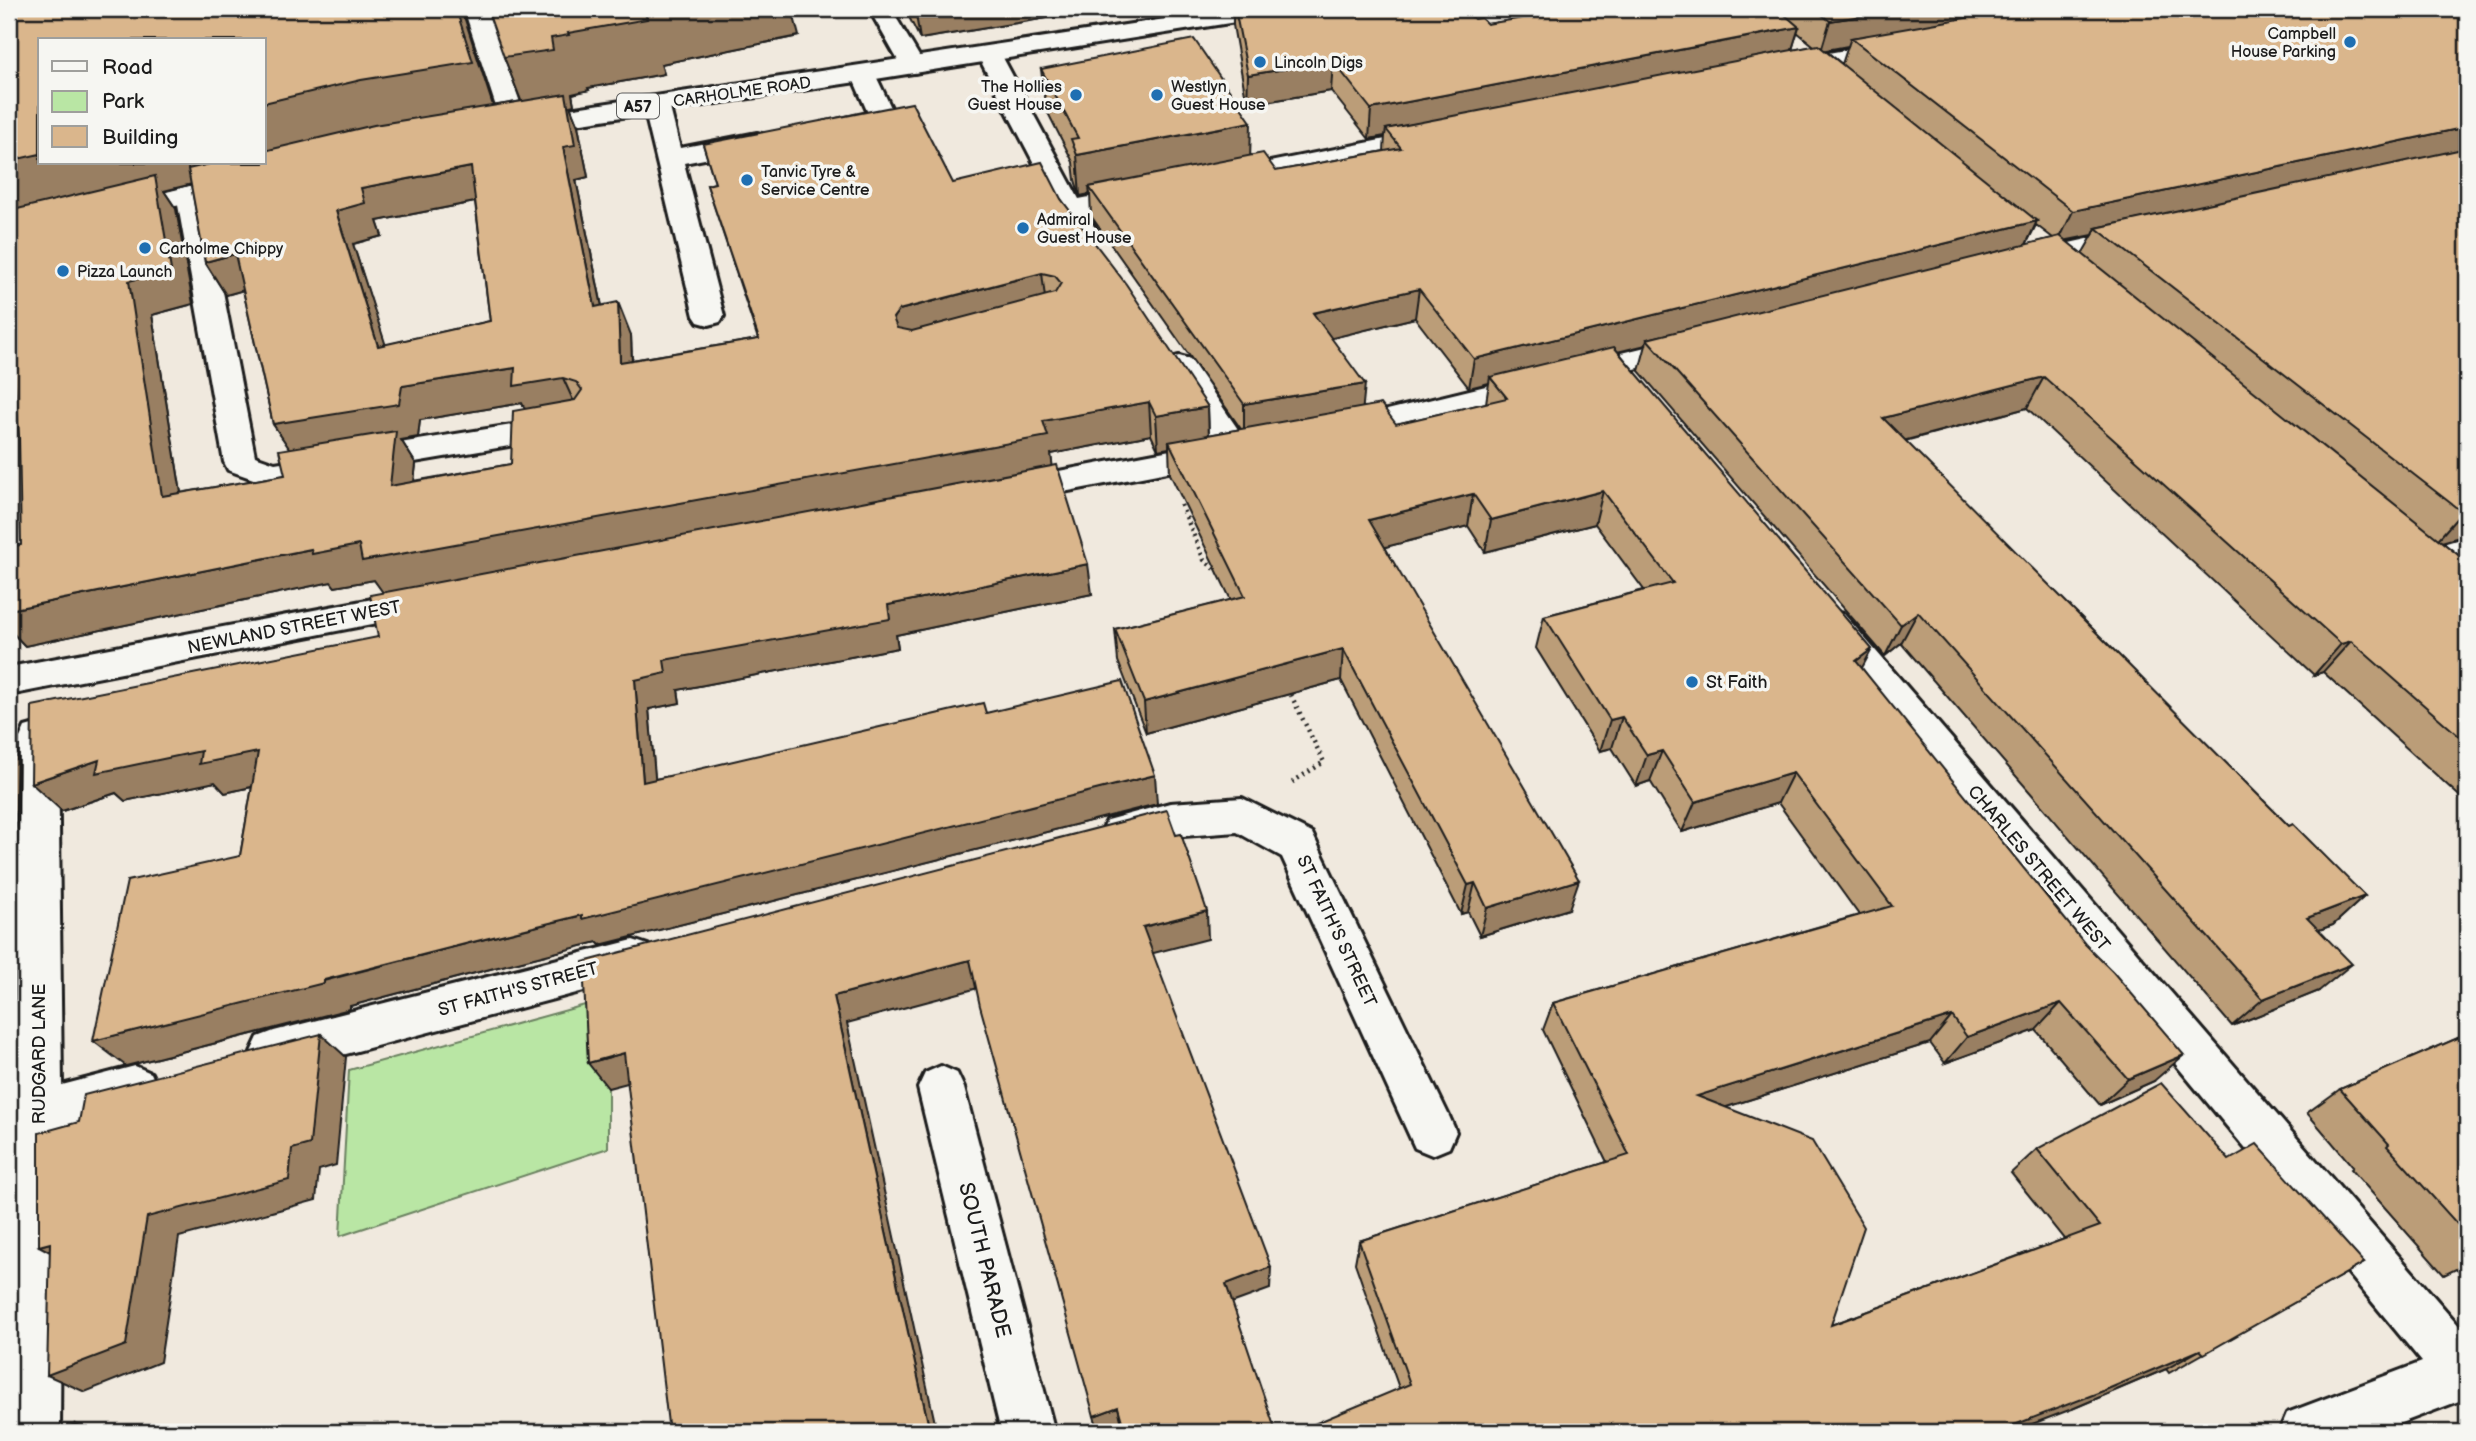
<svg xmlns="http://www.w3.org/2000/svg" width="2476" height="1441" font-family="'Balsamiq Sans',sans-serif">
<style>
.green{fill:#b9e6a4;stroke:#6a8160;stroke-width:2}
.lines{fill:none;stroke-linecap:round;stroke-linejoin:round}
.minor-casing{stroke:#1c1c1c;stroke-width:6}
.major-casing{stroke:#1c1c1c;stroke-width:6}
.path{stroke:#1c1c1c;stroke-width:4.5;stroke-dasharray:2 4.5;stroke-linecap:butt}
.minor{fill:#f6f6f2;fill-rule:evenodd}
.major{fill:#f6f6f2;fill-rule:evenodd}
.wall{fill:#bb9d78;stroke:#1c1c1c;stroke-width:2;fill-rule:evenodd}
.shaded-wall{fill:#997f62;stroke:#1c1c1c;stroke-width:2}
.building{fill:#dab68c;stroke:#1c1c1c;stroke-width:2;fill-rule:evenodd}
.poi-dot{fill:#1f6fb2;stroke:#f6f6f2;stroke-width:2.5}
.labels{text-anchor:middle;stroke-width:7;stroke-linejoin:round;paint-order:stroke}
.far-poi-label{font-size:16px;fill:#1c1c1c;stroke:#f6f6f2;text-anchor:start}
.far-street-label{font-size:16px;fill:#1c1c1c;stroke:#f6f6f2}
.shield{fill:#f6f6f2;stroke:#5d5d5c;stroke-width:2}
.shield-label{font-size:16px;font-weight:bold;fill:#1c1c1c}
.street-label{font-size:18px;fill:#1c1c1c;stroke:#f6f6f2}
.poi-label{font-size:18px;fill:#1c1c1c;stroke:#f6f6f2;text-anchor:start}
.near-street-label{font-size:21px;fill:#1c1c1c;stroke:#f6f6f2}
</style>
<rect width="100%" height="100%" fill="#f0e9de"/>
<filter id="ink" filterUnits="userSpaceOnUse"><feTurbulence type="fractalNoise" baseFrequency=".0143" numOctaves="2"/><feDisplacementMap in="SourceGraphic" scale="14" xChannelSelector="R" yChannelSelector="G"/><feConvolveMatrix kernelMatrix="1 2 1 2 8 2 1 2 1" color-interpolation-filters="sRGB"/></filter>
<g filter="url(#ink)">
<polygon class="green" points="603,1000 608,1088 608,1148 340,1236 349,1070"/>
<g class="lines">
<defs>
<g id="minor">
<polygon points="464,9 487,9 528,125 524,130 515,133 506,130 502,125"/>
<polygon points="869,9 891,9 925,66 922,71 913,73 904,71"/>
<path d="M 1161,9 L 1185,9 L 1197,23 L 1193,28 C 1177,32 1169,22 1161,9 Z"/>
<polygon points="1896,41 1904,43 1908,48 1904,53 1783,75 1774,73 1771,68 1774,63 1783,61"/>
<polygon points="989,47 998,49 1001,54 1079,199 1141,187 1151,189 1155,195 1151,201 1087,214 1097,232 1093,238 1083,240 1073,238 977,54 980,49"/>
<path d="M 863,67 L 872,69 L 875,74 L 896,118 L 892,123 C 874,128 850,136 832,131 L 828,126 L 832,121 L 868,113 L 851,74 L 854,69 Z"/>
<polygon points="656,96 665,99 669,104 680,148 757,133 766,135 770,141 766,147 684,163 724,316 720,322 709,325 698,322 694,316 643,104 647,99"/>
<polygon points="1436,129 1445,132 1449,137 1445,142 1224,187 1215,185 1211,179 1215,173 1224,171"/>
<polygon points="190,186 200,188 204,194 255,456 275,463 562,417 573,420 578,427 573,434 562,437 273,486 228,470 224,462 176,194 180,188"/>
<polygon points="2137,228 2147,230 2151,236 2147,242 2025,270 2015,267 2011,261 2015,255"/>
<polygon points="1695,335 1706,337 1710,344 1706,351 1373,435 1342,441 1331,438 1326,431 1331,424 1342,421"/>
<polygon points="1179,356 1190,359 1246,441 1250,449 1246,457 1011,502 999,499 994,491 999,483 1011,480 1213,442 1164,366 1168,359"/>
<polygon points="2467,537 2467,561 2427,573 2415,570 2409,561 2415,552"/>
<polygon points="426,589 439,593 444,602 439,611 9,695 9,667"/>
<polygon points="1831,610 1844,614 2467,1335 2467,1398 2377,1432 2279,1432 2287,1413 2422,1362 1818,632 1813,623 1818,614"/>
<polygon points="39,723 53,727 58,738 62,1085 135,1066 151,1073 158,1088 151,1103 62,1129 60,1432 9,1432 20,738 25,727"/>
<polygon points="1242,798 1312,833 1449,1116 1456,1132 1449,1148 1432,1155 1415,1148 1282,857 1237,832 1170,837 1121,849 1107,844 1101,832 1107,820 1170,803"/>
<polygon points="633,940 648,945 655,959 648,973 633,978 274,1073 258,1067 251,1052 258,1037 274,1031"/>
<polygon points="941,1066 957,1073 964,1088 1055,1432 1001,1432 918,1088 925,1073"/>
</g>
<g id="major">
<polygon points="1231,9 1286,9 1282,14 1274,16 863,81 522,132 513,129 509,124 513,119 522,116"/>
<polygon points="244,173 253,175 257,181 253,187 119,220 109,218 105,212 109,206"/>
</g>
</defs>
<use href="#minor" class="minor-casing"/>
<use href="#major" class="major-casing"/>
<g class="path">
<polyline points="1181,505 1204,560 1221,574"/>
<polyline points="1288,689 1324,762 1291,783"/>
</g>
<use href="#minor" class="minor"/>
<use href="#major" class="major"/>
</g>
<g class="wall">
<path d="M 9,9 L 462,9 L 462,10 L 493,106 L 522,101 L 504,57 L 799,36 L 661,64 L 664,74 L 588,88 L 589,90 L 572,94 L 574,105 L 570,106 L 578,126 L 588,177 L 576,180 L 602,306 L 631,335 L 632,360 L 758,339 L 707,185 L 715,183 L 703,144 L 953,183 L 1061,199 L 1208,407 L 1209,435 L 1241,429 L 1091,216 L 1090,194 L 1080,196 L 1075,180 L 1073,162 L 1046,109 L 1041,69 L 1251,155 L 1276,171 L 1384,151 L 1385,136 L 1369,139 L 1331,91 L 1247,105 L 1233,25 L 1233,9 L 1463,9 L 1474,19 L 1487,24 L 1579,9 L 2467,9 L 2467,535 L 2442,542 L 2465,560 L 2467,558 L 2467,803 L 2323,672 L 2314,675 L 2027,408 L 1905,441 L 2289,826 L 2365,896 L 2333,925 L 2319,930 L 2319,991 L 2232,1026 L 1901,643 L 1885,656 L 1639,371 L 1646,345 L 1618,351 L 1862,668 L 2154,1081 L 2100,1105 L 2036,1030 L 1945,1063 L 1930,1043 L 1726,1107 L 1831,1325 L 2064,1239 L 2011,1173 L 2037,1149 L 2229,1160 L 2364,1263 L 2169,1373 L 2166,1369 L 2072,1409 L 1399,1388 L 1355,1263 L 1359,1241 L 1607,1162 L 1543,1030 L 1553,1003 L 1859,915 L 1778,803 L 1682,832 L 1650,781 L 1636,786 L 1612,748 L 1600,751 L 1536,648 L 1544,616 L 1644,590 L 1595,524 L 1485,552 L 1468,526 L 1385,547 L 1569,909 L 1480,936 L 1468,912 L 1461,914 L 1341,680 L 1146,733 L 1118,661 L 1115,629 L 1231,600 L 1170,474 L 1169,448 L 1158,450 L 1151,435 L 1051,454 L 1052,466 L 1092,594 L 896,635 L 898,648 L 678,690 L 680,703 L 649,709 L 655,779 L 986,713 L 1157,804 L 600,945 L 597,942 L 494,968 L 350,1006 L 350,1009 L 126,1066 L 240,856 L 252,787 L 225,793 L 215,782 L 125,801 L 116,793 L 62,811 L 378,637 L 383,592 L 374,580 L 335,587 L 331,582 L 25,646 L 9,629 L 9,547 L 21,545 L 19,436 L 9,302 ZM 1797,32 L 1814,46 L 1792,50 ZM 1848,46 L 1842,64 L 1825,50 ZM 191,184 L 205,262 L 226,295 L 243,290 L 273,424 L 290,449 L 285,475 L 181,493 L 152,315 L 193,304 L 176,209 L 164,191 ZM 475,202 L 490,321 L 385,345 L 353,244 L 382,236 L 377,221 ZM 2036,225 L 2053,238 L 2026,245 ZM 2093,235 L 2082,254 L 2065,241 ZM 1415,318 L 1469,388 L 1489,383 L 1486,403 L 1396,424 L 1363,407 L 1331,338 ZM 522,403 L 525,409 L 511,464 L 414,481 L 416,464 L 401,440 L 418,437 L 420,420 Z"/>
<polygon points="905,9 1101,9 920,39"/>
<polygon points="2467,1034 2467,1274 2463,1276 2456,1269 2444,1275 2351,1169 2353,1167 2307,1113 2340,1089"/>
</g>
<g class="shaded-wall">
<polygon points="456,9 462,9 462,10 497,118 388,136 164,191 176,209 193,304 152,315 187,530 162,496 24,225 11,206 9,214 9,158 40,154 40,163 264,163 264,103"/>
<polygon points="646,9 792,9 799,36 661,64 664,74 588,88 589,90 572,94 574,105 570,106 578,126 588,177 576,180 609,341 595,307 563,147 526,113 504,57 551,38"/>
<polygon points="915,9 1101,9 920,39"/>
<polygon points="1904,9 2063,9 1851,38 1848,46 1821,51 1830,21"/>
<polygon points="1799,27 1790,56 1386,129 1385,136 1369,139 1371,109"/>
<polygon points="1333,61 1331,91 1247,105 1248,75"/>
<polygon points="1251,122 1250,163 1089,187 1090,194 1080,196 1077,155"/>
<polygon points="2467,127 2467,153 2096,228 2093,235 2058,242 2073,211"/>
<polygon points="471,167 485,200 377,221 382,236 353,244 397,380 378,346 336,211 361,188"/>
<polygon points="2037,221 2023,251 1647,339 1646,345 1494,382 1490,377 1489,383 1469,388 1474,359"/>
<polygon points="235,254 255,287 226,295 205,262"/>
<polygon points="1042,273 1046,306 901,352 893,318 899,310"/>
<polygon points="1419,289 1415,318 1312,343 1313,313"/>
<polygon points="618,302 631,335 633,395 620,362"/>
<polygon points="515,368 563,378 578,411 530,419 522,403 420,420 418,437 401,440 416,464 410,519 295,457 273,424 402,386"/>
<polygon points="2044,377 2027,408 1869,450 1883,418"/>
<polygon points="1365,384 1362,414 1244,434 1244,404"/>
<polygon points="1149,402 1151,435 1051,454 1053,469 384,594 374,580 335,587 331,582 25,646 9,629 9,610 311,549"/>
<polygon points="1208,407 1209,440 1169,442 1169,448 1158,450 1156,416"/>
<polygon points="1603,491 1595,524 1485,552 1491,520"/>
<polygon points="1473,494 1468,526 1366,552 1369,520"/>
<polygon points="2467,511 2467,535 2434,544 2462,512"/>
<polygon points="1088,564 1092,594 896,635 898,648 678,690 680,703 649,709 658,810 643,782 635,680 664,660 888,605"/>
<polygon points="1918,612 1901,643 1885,656 1901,625"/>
<polygon points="2351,641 2323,672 2314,675 2341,644"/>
<polygon points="1343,649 1341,680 1146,733 1144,702"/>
<polygon points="1872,649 1855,681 1856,661"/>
<polygon points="1622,717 1612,748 1600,751 1610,720"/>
<polygon points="9,738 17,746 15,827 9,829"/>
<polygon points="201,751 258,752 282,780 225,793 215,782 125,801 116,793 62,811 31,783 99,760"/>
<polygon points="1662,751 1650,781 1636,786 1647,755"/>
<polygon points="1793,773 1778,803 1682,832 1695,802"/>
<polygon points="1155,775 1157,804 600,945 597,942 494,968 350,1006 350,1009 126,1066 93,1041 473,942"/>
<polygon points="1579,880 1569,909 1480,936 1487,908"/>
<polygon points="1475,883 1468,912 1461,914 1468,885"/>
<polygon points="2365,896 2333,925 2276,945 2307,918"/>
<polygon points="1207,911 1208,939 1146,955 1143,927"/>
<polygon points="970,960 978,988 847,1023 937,1432 930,1432 834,996"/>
<polygon points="2352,964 2319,991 2232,1026 2263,999"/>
<polygon points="2061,1003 2036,1030 1945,1063 1967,1037"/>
<polygon points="1952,1016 1930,1043 1682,1121 1697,1096"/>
<polygon points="321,1034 346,1057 336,1165 319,1170 316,1200 179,1237 160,1362 85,1392 47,1375 147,1217 292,1149"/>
<polygon points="624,1053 643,1079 608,1088 588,1063"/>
<polygon points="2184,1055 2154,1081 2100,1105 2128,1079"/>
<polygon points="50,1243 74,1265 39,1246"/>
<polygon points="1271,1267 1270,1289 1226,1305 1226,1284"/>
<polygon points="2200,1350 2166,1369 2072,1409 2011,1432 1996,1432"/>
<polygon points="1118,1407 1122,1424 1102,1432 1099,1432 1094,1416"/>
<polygon points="75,1424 95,1432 75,1432"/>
</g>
<g class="building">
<polygon points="9,9 456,9 473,62 361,80 264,103 264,40 40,40 40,154 9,161"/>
<polygon points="487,9 646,9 643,9 647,19 568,33 569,35 551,38 553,50 504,57"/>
<polygon points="1235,9 1463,9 1474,19 1481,18 1487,24 1579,9 1778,9 1799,27 1371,109 1333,61 1248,75"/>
<polygon points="1814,9 1904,9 1830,21"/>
<polygon points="2017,9 2467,9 2467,127 2073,211 1851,38"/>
<polygon points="1194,39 1251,122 1077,155 1071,139 1078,138 1041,69"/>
<polygon points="1818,45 2037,221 1474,359 1419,289 1313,313 1365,384 1244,404 1089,187 1263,153 1276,171 1401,148 1386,129"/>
<path d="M 566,94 L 575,145 L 563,147 L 595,307 L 618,302 L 620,362 L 759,339 L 707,185 L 715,183 L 703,144 L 912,103 L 953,183 L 1042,162 L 1061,199 L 1126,284 L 1208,407 L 1156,416 L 1149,402 L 1043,421 L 1048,436 L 362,561 L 359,545 L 312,554 L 311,549 L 9,610 L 9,547 L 21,545 L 19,436 L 9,302 L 9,211 L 155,176 L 171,270 L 129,281 L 162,496 L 285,475 L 279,450 L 396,431 L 390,486 L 511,464 L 513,411 L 575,400 L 582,390 L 576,382 L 563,378 L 514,386 L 515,368 L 402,386 L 399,404 L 273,424 L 235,254 L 205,262 L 188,169 L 214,163 L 264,163 L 264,151 L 374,125 ZM 471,167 L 490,321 L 378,346 L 336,211 L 365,203 L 361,188 ZM 1042,273 L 1055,276 L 1061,283 L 1055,293 L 912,331 L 897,328 L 893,318 L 899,310 Z"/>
<polygon points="2467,148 2467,511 2462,512 2096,228"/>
<polygon points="2060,236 2467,562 2467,743 2351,641 2341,644 2044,377 1883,418 2256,793 2289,826 2293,824 2365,896 2307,918 2352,964 2263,999 1918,612 1901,625 1647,339"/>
<polygon points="1614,347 1872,649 1856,661 2085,944 2113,972 2184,1055 2128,1079 2061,1003 1967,1037 1952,1016 1697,1096 1812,1141 1864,1227 1831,1325 2100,1226 2037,1149 2161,1083 2229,1160 2257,1144 2364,1263 2204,1354 2200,1350 2103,1391 1996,1432 1295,1432 1410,1384 1359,1241 1629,1155 1553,1003 1892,906 1793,773 1695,802 1662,751 1647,755 1622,717 1610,720 1544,616 1673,583 1603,491 1491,520 1473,494 1369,520 1579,880 1487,908 1475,883 1468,885 1343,649 1144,702 1115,629 1245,596 1169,442 1381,404 1396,424 1507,398 1490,377"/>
<polygon points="1057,465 1088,564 888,605 890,619 664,660 666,673 635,680 643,782 983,703 986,713 1122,681 1155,775 582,919 582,915 473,942 324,980 324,983 93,1041 127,881 240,856 258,752 199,764 201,751 96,773 99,760 31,783 32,706 378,637 370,595"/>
<polygon points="1167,810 1176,835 1181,834 1207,911 1143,927 1271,1267 1226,1284 1276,1432 1125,1432 1118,1407 1094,1416 980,1006 970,960 834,996 930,1432 669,1432 624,1053 588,1063 583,962"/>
<polygon points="321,1034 310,1144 292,1149 289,1180 147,1217 126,1345 47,1375 50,1243 39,1246 39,1133 79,1122 84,1095"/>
<polygon points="2467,1034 2467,1235 2387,1146 2389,1144 2340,1089"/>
<polygon points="75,1424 75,1432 57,1432"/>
</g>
</g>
<g class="poi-dot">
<circle cx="2350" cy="42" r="7"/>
<circle cx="1260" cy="62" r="7"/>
<circle cx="1076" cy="95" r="7"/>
<circle cx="1157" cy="95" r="7"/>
<circle cx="747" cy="180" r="7"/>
<circle cx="1023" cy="228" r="7"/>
<circle cx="145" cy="248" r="7"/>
<circle cx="63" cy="271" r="7"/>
<circle cx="1692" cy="682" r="7"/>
</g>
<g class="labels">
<g class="far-poi-label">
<text x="2336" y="39" text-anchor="end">Campbell<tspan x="2336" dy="18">House Parking</tspan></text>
<text x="1274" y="68">Lincoln Digs</text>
<text x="1062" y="92" text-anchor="end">The Hollies<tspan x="1062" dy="18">Guest House</tspan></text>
<text x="1171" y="92">Westlyn<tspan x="1171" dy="18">Guest House</tspan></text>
<text x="761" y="177">Tanvic Tyre &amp;<tspan x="761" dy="18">Service Centre</tspan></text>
<text x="1037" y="225">Admiral<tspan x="1037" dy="18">Guest House</tspan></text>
<text x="159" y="254">Carholme Chippy</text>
<text x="77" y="277">Pizza Launch</text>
</g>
<g class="far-street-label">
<text transform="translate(742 91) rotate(-8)" y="6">CARHOLME ROAD</text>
</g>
<rect class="shield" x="617" y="93.5" width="42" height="25" rx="5"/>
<g class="shield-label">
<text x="638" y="112">A57</text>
</g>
<g class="street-label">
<text transform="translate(294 627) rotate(-11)" y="6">NEWLAND STREET WEST</text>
<text transform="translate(2039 868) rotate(50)" y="6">CHARLES STREET WEST</text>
<text transform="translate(1337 931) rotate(65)" y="6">ST FAITH'S STREET</text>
<text transform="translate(518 989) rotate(-15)" y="6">ST FAITH'S STREET</text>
<text transform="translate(39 1054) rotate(-90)" y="6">RUDGARD LANE</text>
</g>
<g class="poi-label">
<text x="1706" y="688">St Faith</text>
</g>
<g class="near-street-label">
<text transform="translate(985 1260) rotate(76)" y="7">SOUTH PARADE</text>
</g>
</g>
<rect width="2476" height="1441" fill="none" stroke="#f6f6f2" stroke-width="35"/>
<rect x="18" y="18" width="2441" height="1406" fill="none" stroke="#1c1c1c" stroke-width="2.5" filter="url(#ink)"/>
<rect x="38" y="38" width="228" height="126" fill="#f6f6f2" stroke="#9f9f9c" stroke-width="2"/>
<rect x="52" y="61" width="35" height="10" fill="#f6f6f2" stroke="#9f9f9c" stroke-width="2"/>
<text x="102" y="74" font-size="21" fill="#1c1c1c">Road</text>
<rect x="52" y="91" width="35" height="21" fill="#b9e6a4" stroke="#9f9f9c" stroke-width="2"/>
<text x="102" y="108" font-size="21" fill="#1c1c1c">Park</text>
<rect x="52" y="126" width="35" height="21" fill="#dab68c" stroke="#9f9f9c" stroke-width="2"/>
<text x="102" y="144" font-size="21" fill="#1c1c1c">Building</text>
</svg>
